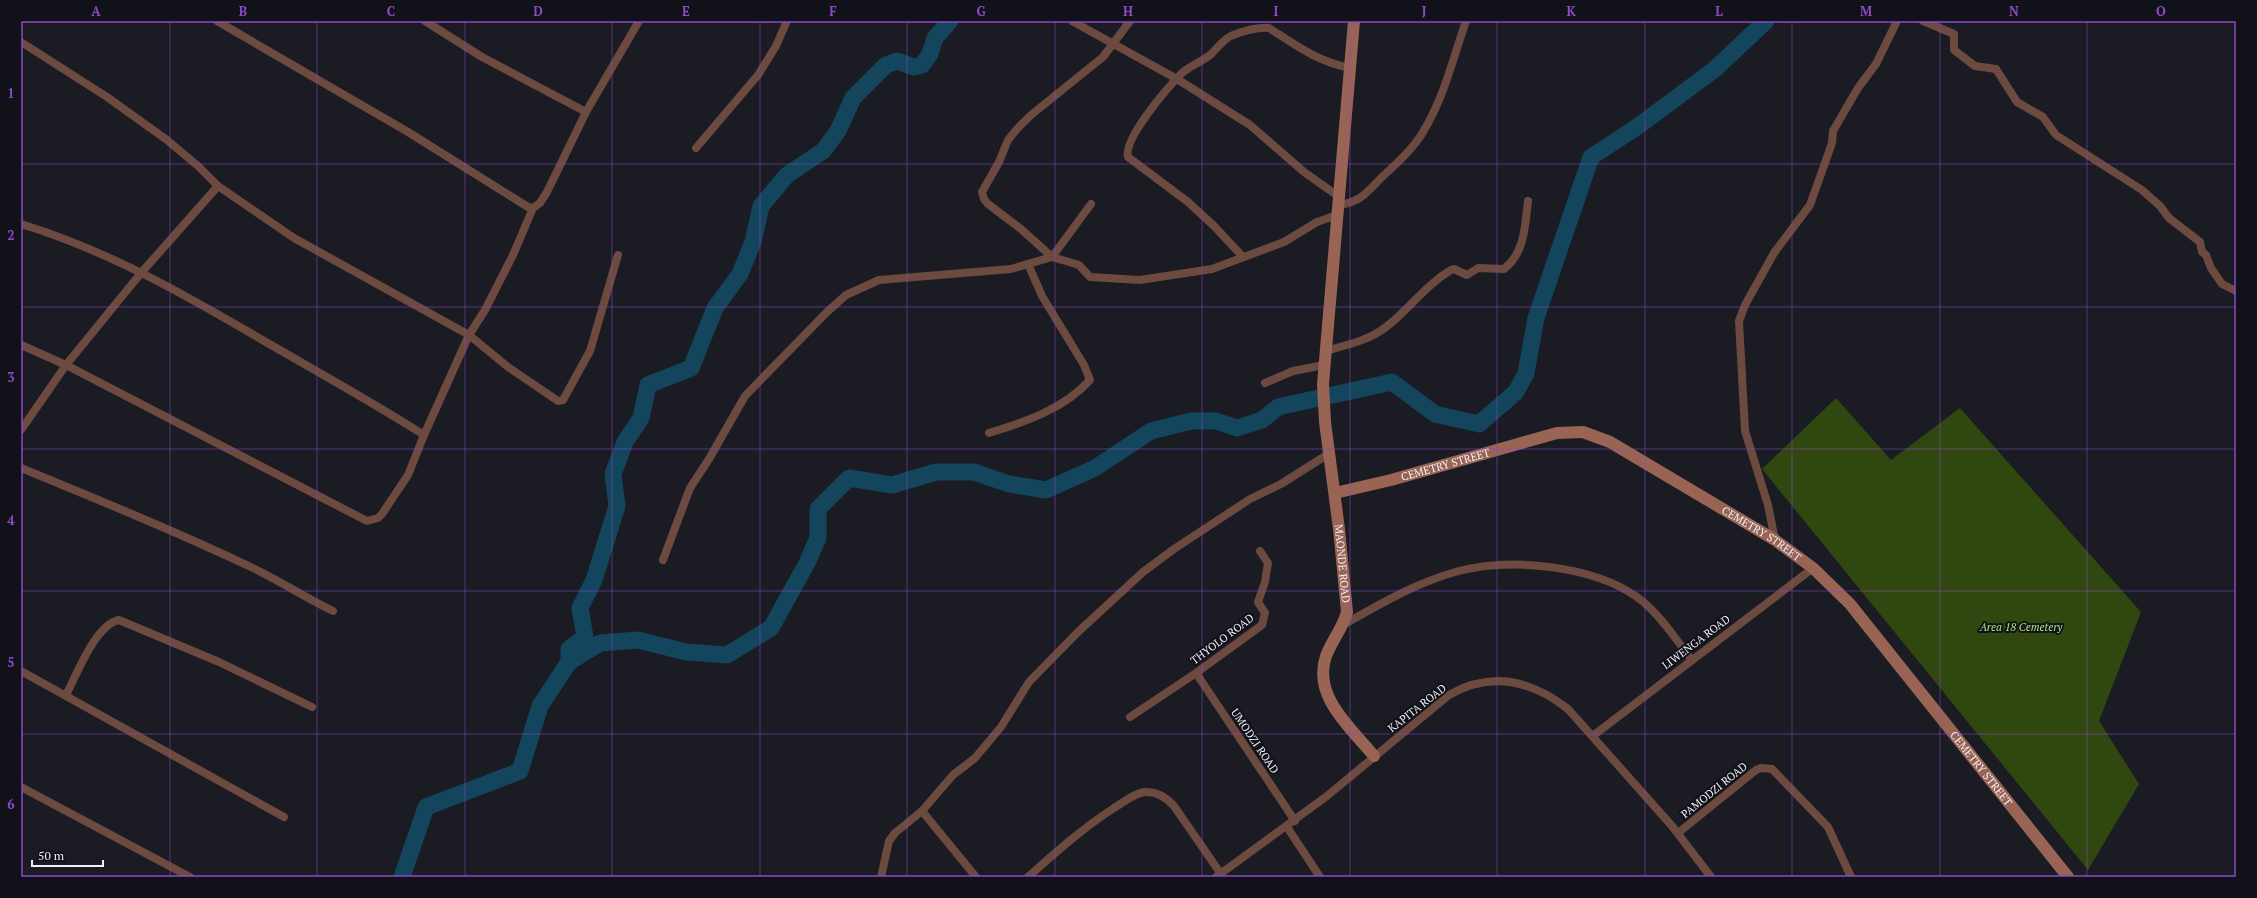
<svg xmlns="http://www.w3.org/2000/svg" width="2257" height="898" font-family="'PT Serif',serif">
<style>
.green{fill:#304810}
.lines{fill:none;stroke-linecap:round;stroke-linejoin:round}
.river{stroke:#13455d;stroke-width:17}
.street{stroke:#6c4a40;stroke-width:8}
.secondary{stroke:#996454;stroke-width:12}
.grid{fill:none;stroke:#8d4ac7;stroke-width:1;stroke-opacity:0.55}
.labels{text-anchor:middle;stroke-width:4;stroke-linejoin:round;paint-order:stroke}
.street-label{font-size:11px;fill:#f0f1f7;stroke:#111219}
.park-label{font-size:11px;font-style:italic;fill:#b1e27e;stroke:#111219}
.neatline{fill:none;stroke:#8d4ac7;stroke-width:1.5}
.grid-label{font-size:13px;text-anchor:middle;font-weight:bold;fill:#8d4ac7}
</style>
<rect width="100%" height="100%" fill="#1a1b23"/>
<polygon class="green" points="1836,398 1891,460 1960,408 2141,612 2099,721 2139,784 2088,870 1762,469"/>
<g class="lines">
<g class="river">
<polyline points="569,662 569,649 585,637 580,608 594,580 617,506 613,474 625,442 641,418 648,385 691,368 715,308 740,274 753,242 761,206 787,175 823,151 838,131 853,98 886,65 897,61 914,67 922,65 930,54 935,38 950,21"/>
<polyline points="402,877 426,807 520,771 540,706 569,662 600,643 638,640 686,652 727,655 771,628 807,563 818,538 818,509 849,478 892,485 936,472 974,472 1009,484 1046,490 1095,468 1151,431 1191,421 1216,421 1237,428 1262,420 1278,407 1392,382 1435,414 1479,424 1516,392 1526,373 1536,318 1591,157 1637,127 1715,69 1766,21"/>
</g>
<g class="street">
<polyline points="217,21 408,132 528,207 533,208 540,203 547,192 586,112 639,21"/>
<polyline points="425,21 482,57 586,112"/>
<polyline points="1072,21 1177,79 1250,125 1304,172 1338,196"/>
<polyline points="1923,21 1954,34 1954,50 1975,66 1996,69 2017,102 2043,117 2056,135 2142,190 2160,206 2169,218 2200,242 2202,252 2206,255 2211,268 2222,284 2236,291"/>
<polyline points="21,42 107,97 167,140 198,166 218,186 294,238 469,335 508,367 558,401 563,400 590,351 618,255"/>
<polyline points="696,148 758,75 776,46 787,21"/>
<polyline points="1091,204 1052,257 1021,229 988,204 984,199 982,192 999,162 1008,140 1017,129 1031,115 1103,57 1130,21"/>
<path d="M 1338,205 C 1360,203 1367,192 1382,177 C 1397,163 1413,149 1423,132 C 1444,98 1453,58 1466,21"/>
<path d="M 21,224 C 113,252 196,301 278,349 C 327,377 377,405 424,435 L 408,475 L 382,514 L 378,518 L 367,521 L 66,365 L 21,345"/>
<path d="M 1243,257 L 1214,226 L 1188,202 L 1128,157 C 1123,139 1168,87 1182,73 C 1190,66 1201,62 1210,55 C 1217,49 1224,38 1233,35 C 1244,31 1258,27 1269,28 C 1297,46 1318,62 1351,68"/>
<path d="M 1325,351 C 1346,345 1368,341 1386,327 C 1409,310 1425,285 1451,270 L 1454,269 L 1467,275 L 1478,268 L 1504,269 C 1525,253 1525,225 1528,201"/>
<polyline points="1265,383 1293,371 1324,365"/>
<polyline points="21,430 66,365 141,273 218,186"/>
<path d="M 989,433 C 1025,422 1064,409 1090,380 L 1084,365 L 1042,296 L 1028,264"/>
<polyline points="424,435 469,335 485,310 513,255 533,208"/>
<path d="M 21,468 C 99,500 177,532 253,568 C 280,581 306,598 333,611"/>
<polyline points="1775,540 1768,505 1745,431 1739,321 1745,305 1774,253 1810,205 1832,143 1833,131 1858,88 1876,64 1897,21"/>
<polyline points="663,560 690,488 709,459 745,396 827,312 846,295 879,280 1011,269 1052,257 1079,265 1090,277 1140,280 1212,269 1284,242 1317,222 1337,215"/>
<path d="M 1343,625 C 1380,604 1417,582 1459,571 C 1511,557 1593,566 1637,597 C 1659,613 1675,638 1691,659"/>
<polyline points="21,671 284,817"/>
<polyline points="1196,673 1295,821"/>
<path d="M 66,695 C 77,674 96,624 119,620 L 219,662 L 312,707"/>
<polyline points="1130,717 1196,673 1262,625 1265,613 1258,602 1265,582 1268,563 1260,551"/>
<polyline points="1594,735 1813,568"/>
<polyline points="21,787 190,877"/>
<polyline points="922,811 976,877"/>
<polyline points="1287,827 1320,877"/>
<polyline points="1678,833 1756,770 1761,768 1772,769 1828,827 1851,877"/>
<polyline points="881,877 889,841 895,833 922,811 953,775 975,758 1001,727 1029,682 1078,632 1143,572 1174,549 1250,499 1281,484 1330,453"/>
<path d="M 1028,877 C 1056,852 1083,828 1114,808 C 1124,802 1133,794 1144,792 C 1157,791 1166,797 1174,806 L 1221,874"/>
<path d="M 1216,877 L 1327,796 L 1449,695 C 1491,671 1531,680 1568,709 L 1672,826 L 1711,877"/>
</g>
<g class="secondary">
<path id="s1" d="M 1354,21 L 1323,384 L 1325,422 L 1339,529 L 1347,612 C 1343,628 1332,640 1326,656 C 1312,696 1351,728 1374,756"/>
<path id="s2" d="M 1335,493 L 1391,480 L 1557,433 L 1583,432 L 1610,442 L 1775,540 L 1813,568 L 1850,604 L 2068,877"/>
</g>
</g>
<path class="grid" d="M 170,21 L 170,877M 317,21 L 317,877M 465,21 L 465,877M 612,21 L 612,877M 760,21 L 760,877M 907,21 L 907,877M 1055,21 L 1055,877M 1202,21 L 1202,877M 1350,21 L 1350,877M 1497,21 L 1497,877M 1645,21 L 1645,877M 1792,21 L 1792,877M 1940,21 L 1940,877M 2087,21 L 2087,877M 21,164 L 2236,164M 21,307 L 2236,307M 21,449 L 2236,449M 21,591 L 2236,591M 21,734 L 2236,734"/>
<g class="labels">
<g class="street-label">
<text dy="4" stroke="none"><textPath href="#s2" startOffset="114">CEMETRY STREET</textPath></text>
<text dy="4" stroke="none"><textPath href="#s2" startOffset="462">CEMETRY STREET</textPath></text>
<text dy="4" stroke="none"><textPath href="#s1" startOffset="545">MAONDE ROAD</textPath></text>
<text transform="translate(1222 639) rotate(-37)" y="4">THYOLO ROAD</text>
<text transform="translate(1696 642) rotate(-37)" y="4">LIWENGA ROAD</text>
<text transform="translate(1417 708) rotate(-38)" y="4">KAPITA ROAD</text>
<text transform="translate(1255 741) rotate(56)" y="4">UMODZI ROAD</text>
<text dy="4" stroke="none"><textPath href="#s2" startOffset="786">CEMETRY STREET</textPath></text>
<text transform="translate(1714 790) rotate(-39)" y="4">PAMODZI ROAD</text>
</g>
<g class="park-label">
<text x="2021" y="631">Area 18 Cemetery</text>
</g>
</g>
<rect width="2257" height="898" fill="none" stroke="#111219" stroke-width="44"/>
<path d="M32 860v6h71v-6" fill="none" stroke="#f0f1f7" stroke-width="2"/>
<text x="38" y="860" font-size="12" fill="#f0f1f7" stroke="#111219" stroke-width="3" paint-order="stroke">50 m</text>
<rect x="22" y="22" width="2213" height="854" class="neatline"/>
<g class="grid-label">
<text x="96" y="16">A</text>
<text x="243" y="16">B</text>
<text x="391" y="16">C</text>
<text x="538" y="16">D</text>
<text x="686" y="16">E</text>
<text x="833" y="16">F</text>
<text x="981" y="16">G</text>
<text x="1128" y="16">H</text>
<text x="1276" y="16">I</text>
<text x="1424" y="16">J</text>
<text x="1571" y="16">K</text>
<text x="1719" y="16">L</text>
<text x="1866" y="16">M</text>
<text x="2014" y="16">N</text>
<text x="2161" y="16">O</text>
<text x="11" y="98">1</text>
<text x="11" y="240">2</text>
<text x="11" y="382">3</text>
<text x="11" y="525">4</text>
<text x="11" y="667">5</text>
<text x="11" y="809">6</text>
</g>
</svg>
